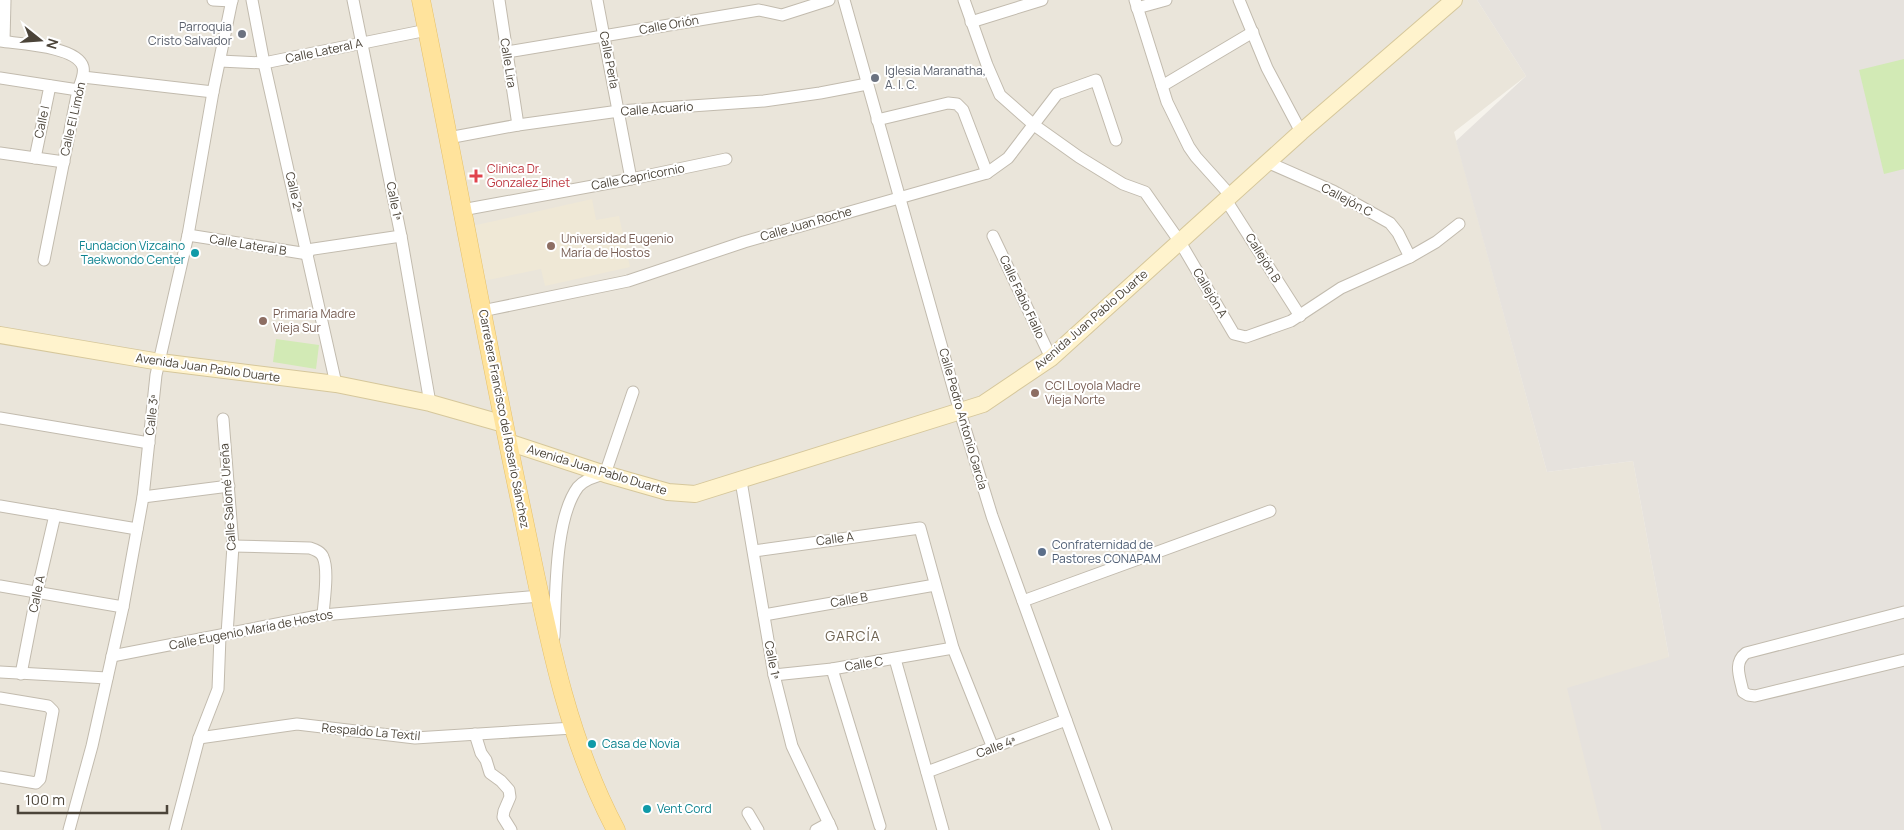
<svg xmlns="http://www.w3.org/2000/svg" width="1904" height="830" font-family="Manrope,sans-serif">
<style>
.residential{fill:#eae5da}
.industrial{fill:#e6e2dd}
.education{fill:#efe8d6}
.green{fill:#d2eab5}
.lines{fill:none;stroke-linecap:round;stroke-linejoin:round}
.street-casing{stroke:#c2bbae;stroke-width:13}
.secondary-casing{stroke:#d6c79b;stroke-width:18}
.primary-casing{stroke:#e6c16a;stroke-width:19}
.street{stroke:#fff;stroke-width:11}
.secondary{stroke:#fff3cd;stroke-width:16}
.primary{stroke:#ffe39c;stroke-width:18}
.worship-dot{fill:#6b7280;stroke:#fff;stroke-width:2}
.health-dot{fill:#e0444e;stroke:#fff;stroke-width:2}
.education-dot{fill:#8d6e63;stroke:#fff;stroke-width:2}
.culture-dot{fill:#0f9aa8;stroke:#fff;stroke-width:2}
.service-dot{fill:#5c6f8a;stroke:#fff;stroke-width:2}
.labels{text-anchor:middle;stroke-width:4;stroke-linejoin:round;paint-order:stroke}
.street-label{font-size:12px;fill:#4b4439;stroke:#fff}
.worship-label{font-size:12px;fill:#5b616d;stroke:#fff;text-anchor:end}
.health-label{font-size:12px;fill:#be3a42;stroke:#fff;text-anchor:start}
.education-label{font-size:12px;fill:#785e54;stroke:#fff;text-anchor:start}
.culture-label{font-size:12px;fill:#0d838f;stroke:#fff;text-anchor:start}
.service-label{font-size:12px;fill:#4e5e75;stroke:#fff;text-anchor:start}
.neighbourhood-label{font-size:14px;letter-spacing:1px;fill:#6e6250;stroke:#fff}
</style>
<rect width="100%" height="100%" fill="#f6f3ec"/>
<polygon class="residential" points="0,0 1477,0 1526,76 1454,132 1547,472 1633,461 1669,657 1603,830 0,830"/>
<polygon class="industrial" points="1477,0 1904,0 1904,830 1602,830 1567,688 1669,657 1633,461 1547,472 1456,141 1526,76"/>
<polygon class="education" points="592,199 596,220 619,216 630,267 545,286 541,269 483,281 472,226"/>
<g class="green">
<polygon points="1904,59 1904,169 1884,174 1859,70"/>
<polygon points="276,339 319,345 316,369 273,362"/>
</g>
<g class="lines">
<defs>
<g id="street">
<polyline points="213,0 232,1"/>
<polyline points="252,0 264,63 336,384"/>
<polyline points="353,0 401,236 430,403"/>
<polyline points="499,0 518,125"/>
<polyline points="597,0 631,179"/>
<polyline points="844,0 960,412 992,516 1106,830"/>
<polyline points="964,0 987,65 1000,95 1034,125 1079,157 1123,184 1145,192 1180,242 1234,334 1246,337 1291,321 1341,288 1410,257 1436,242 1459,224"/>
<polyline points="1135,0 1167,102 1189,147 1196,157 1231,196"/>
<polyline points="1239,0 1267,68 1301,132"/>
<polyline points="1137,8 1166,0"/>
<polyline points="971,22 1042,0"/>
<path d="M 0,41 C 19,44 77,46 83,67 C 85,75 80,84 78,90 L 44,260"/>
<polyline points="4,41 5,0"/>
<polyline points="507,52 759,10 782,15 829,0"/>
<polyline points="220,61 264,63 427,30"/>
<polyline points="83,77 213,92"/>
<polyline points="0,78 78,90"/>
<polyline points="1162,86 1253,32"/>
<polyline points="877,120 948,103 957,104 963,110 987,173"/>
<polyline points="448,138 518,125 619,111 764,101 820,93 867,84"/>
<polyline points="0,153 64,162"/>
<polyline points="35,158 50,86"/>
<polyline points="1267,162 1333,191 1390,223 1398,233 1410,257"/>
<polyline points="1226,200 1300,316"/>
<polyline points="462,210 631,179 726,159"/>
<polyline points="188,235 308,254"/>
<polyline points="993,236 1051,358"/>
<polyline points="307,250 401,236"/>
<polyline points="482,311 628,281 744,242 987,173 1008,158 1057,94 1096,80 1116,140"/>
<polyline points="0,418 149,443"/>
<polyline points="223,419 233,546 227,634"/>
<polyline points="741,481 774,675 792,746 832,830"/>
<polyline points="143,497 229,486"/>
<polyline points="0,506 137,529"/>
<path d="M 233,546 L 310,548 C 316,550 321,552 323,557 C 329,570 324,600 323,615"/>
<polyline points="754,551 920,528 953,648 993,748"/>
<polyline points="0,586 123,607"/>
<polyline points="1023,601 1270,511"/>
<path d="M 1904,612 L 1746,653 C 1733,663 1740,677 1743,692 L 1748,695 L 1755,696 L 1904,660"/>
<polyline points="764,615 935,585"/>
<path d="M 554,637 C 556,597 554,519 578,487 C 585,479 596,476 605,474 L 633,392"/>
<polyline points="112,656 323,615 540,596"/>
<polyline points="895,659 943,830"/>
<polyline points="832,669 880,826"/>
<polyline points="0,672 107,678"/>
<polyline points="21,674 37,592 55,515"/>
<polyline points="774,675 832,669 953,648"/>
<polyline points="0,698 48,706 53,711 40,779 36,783 0,777"/>
<polyline points="475,734 481,753 486,760 490,773 501,781 509,790 510,797 504,811 503,817 511,830"/>
<polyline points="199,738 297,724 415,738 573,728"/>
<polyline points="927,772 1066,720"/>
<polyline points="748,813 758,830"/>
<polyline points="69,830 92,746 123,607 143,497 156,375 188,235 213,92 232,0"/>
<polyline points="175,830 199,738 218,689 220,636"/>
<polyline points="816,830 829,823"/>
</g>
<g id="secondary">
<polyline points="0,335 160,362 336,384 430,403 504,424"/>
<polyline points="508,442 605,474 668,492 695,494 983,404 1051,358 1301,132 1454,0"/>
</g>
<path id="primary" d="M 421,0 C 455,167 485,335 520,501 C 544,613 562,729 616,830"/>
</defs>
<use href="#street" class="street-casing"/>
<use href="#secondary" class="secondary-casing"/>
<use href="#primary" class="primary-casing"/>
<use href="#street" class="street"/>
<use href="#secondary" class="secondary"/>
<use href="#primary" class="primary"/>
</g>
<g class="worship-dot">
<circle cx="242" cy="34" r="5"/>
<circle cx="875" cy="78" r="5"/>
</g>
<path class="health-dot" d="M473.5 168.5h5v5h5v5h-5v5h-5v-5h-5v-5h5z"/>
<g class="education-dot">
<circle cx="551" cy="246" r="5"/>
<circle cx="263" cy="321" r="5"/>
<circle cx="1035" cy="393" r="5"/>
</g>
<g class="culture-dot">
<circle cx="195" cy="253" r="5"/>
<circle cx="592" cy="744" r="5"/>
<circle cx="647" cy="809" r="5"/>
</g>
<circle class="service-dot" cx="1042" cy="552" r="5"/>
<g class="labels">
<g class="street-label">
<text transform="translate(669 25) rotate(-10)" y="4">Calle Orión</text>
<text transform="translate(324 51) rotate(-12)" y="4">Calle Lateral A</text>
<text transform="translate(609 60) rotate(79)" y="4">Calle Perla</text>
<text transform="translate(508 63) rotate(81)" y="4">Calle Lira</text>
<text transform="translate(657 109) rotate(-4)" y="4">Calle Acuario</text>
<text transform="translate(73 119) rotate(-77)" y="4">Calle El Limón</text>
<text transform="translate(42 122) rotate(-78)" y="4">Calle I</text>
<text transform="translate(638 177) rotate(-11)" y="4">Calle Capricornio</text>
<text transform="translate(294 192) rotate(77)" y="4">Calle 2ª</text>
<text transform="translate(1347 200) rotate(28)" y="4">Callejón C</text>
<text transform="translate(394 201) rotate(79)" y="4">Calle 1ª</text>
<text transform="translate(806 224) rotate(-16)" y="4">Calle Juan Roche</text>
<text transform="translate(248 245) rotate(9)" y="4">Calle Lateral B</text>
<text transform="translate(1263 258) rotate(58)" y="4">Callejón B</text>
<text transform="translate(1210 293) rotate(59)" y="4">Callejón A</text>
<text transform="translate(1022 297) rotate(65)" y="4">Calle Fabio Fiallo</text>
<text transform="translate(1091 320) rotate(-41)" y="4">Avenida Juan Pablo Duarte</text>
<text transform="translate(208 368) rotate(8)" y="4">Avenida Juan Pablo Duarte</text>
<text transform="translate(152 415) rotate(-84)" y="4">Calle 3ª</text>
<text transform="translate(504 419) rotate(79)" y="4">Carretera Francisco del Rosario Sánchez</text>
<text transform="translate(963 419) rotate(74)" y="4">Calle Pedro Antonio García</text>
<text transform="translate(597 470) rotate(17)" y="4">Avenida Juan Pablo Duarte</text>
<text transform="translate(228 497) rotate(-94)" y="4">Calle Salomé Ureña</text>
<text transform="translate(835 539) rotate(-8)" y="4">Calle A</text>
<text transform="translate(37 594) rotate(-78)" y="4">Calle A</text>
<text transform="translate(849 600) rotate(-10)" y="4">Calle B</text>
<text transform="translate(251 630) rotate(-11)" y="4">Calle Eugenio María de Hostos</text>
<text transform="translate(772 660) rotate(79)" y="4">Calle 1ª</text>
<text transform="translate(864 664) rotate(-9)" y="4">Calle C</text>
<text transform="translate(371 732) rotate(5)" y="4">Respaldo La Textil</text>
<text transform="translate(996 747) rotate(-21)" y="4">Calle 4ª</text>
</g>
<g class="worship-label">
<text x="232" y="31">Parroquia<tspan x="232" dy="14">Cristo Salvador</tspan></text>
<text x="885" y="75" text-anchor="start">Iglesia Maranatha,<tspan x="885" dy="14">A. I. C.</tspan></text>
</g>
<g class="health-label">
<text x="487" y="173">Clinica Dr.<tspan x="487" dy="14">Gonzalez Binet</tspan></text>
</g>
<g class="education-label">
<text x="561" y="243">Universidad Eugenio<tspan x="561" dy="14">María de Hostos</tspan></text>
<text x="273" y="318">Primaria Madre<tspan x="273" dy="14">Vieja Sur</tspan></text>
<text x="1045" y="390">CCI Loyola Madre<tspan x="1045" dy="14">Vieja Norte</tspan></text>
</g>
<g class="culture-label">
<text x="185" y="250" text-anchor="end">Fundacion Vizcaino<tspan x="185" dy="14">Taekwondo Center</tspan></text>
<text x="602" y="748">Casa de Novia</text>
<text x="657" y="813">Vent Cord</text>
</g>
<g class="service-label">
<text x="1052" y="549">Confraternidad de<tspan x="1052" dy="14">Pastores CONAPAM</tspan></text>
</g>
<g class="neighbourhood-label">
<text x="853" y="641">GARCÍA</text>
</g>
</g>
<g transform="translate(40 40) rotate(107)" stroke="#ffffff" stroke-width="4" paint-order="stroke">
<path d="M0-4L9 19L0 12L-9 19Z" fill="#4b4439"/>
<text y="-8" font-size="14" font-weight="bold" text-anchor="middle" fill="#4b4439">N</text>
</g>
<path d="M18 805v8h149v-8" fill="none" stroke="#4b4439" stroke-width="2.5"/>
<text x="25" y="805" font-size="15" fill="#4b4439" stroke="#ffffff" stroke-width="4" paint-order="stroke">100 m</text>
</svg>
